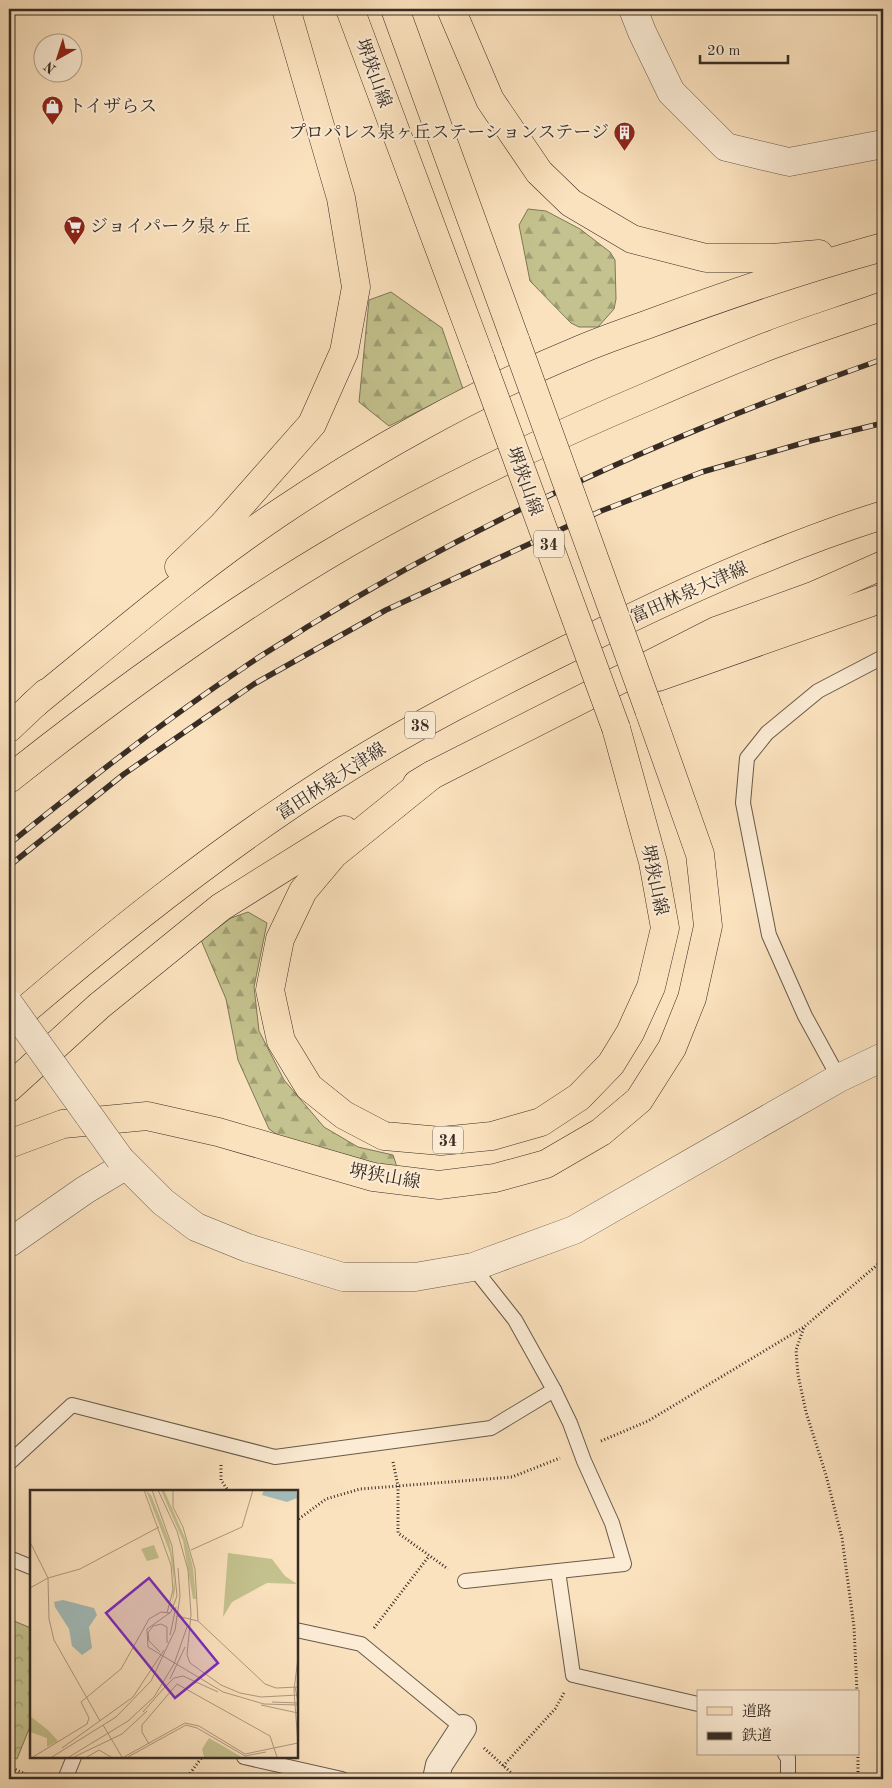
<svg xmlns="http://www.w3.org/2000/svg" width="892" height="1788" font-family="'Old Standard TT','Noto Serif JP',serif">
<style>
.forest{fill:url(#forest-firs);stroke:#7e7759}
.park{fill:url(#park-crowns);stroke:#7e7759}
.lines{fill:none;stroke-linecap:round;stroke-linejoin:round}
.service-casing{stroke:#685a4a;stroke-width:16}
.minor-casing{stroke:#685a4a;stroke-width:28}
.tertiary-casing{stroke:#685a4a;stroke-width:29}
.primary-casing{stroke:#372c24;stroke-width:29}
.path{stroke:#372c24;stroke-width:3;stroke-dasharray:1 2.5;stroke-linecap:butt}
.service{stroke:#fcecd5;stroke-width:14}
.minor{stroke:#fcecd5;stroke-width:26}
.tertiary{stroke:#fcecd5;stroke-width:28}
.primary{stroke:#fbe2be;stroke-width:28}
.rail-casing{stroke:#372c24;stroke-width:5.5}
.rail{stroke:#fcecd5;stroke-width:4;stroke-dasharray:11;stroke-linecap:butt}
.tertiary-bridge-casing{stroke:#685a4a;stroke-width:29;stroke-linecap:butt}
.primary-bridge-casing{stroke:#372c24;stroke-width:29;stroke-linecap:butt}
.tertiary-bridge{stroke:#fcecd5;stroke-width:28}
.primary-bridge{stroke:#fbe2be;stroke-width:28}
.labels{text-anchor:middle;stroke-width:4;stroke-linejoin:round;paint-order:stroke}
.shield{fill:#fcecd5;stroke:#726659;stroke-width:1}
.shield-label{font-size:16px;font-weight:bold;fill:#372c24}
.street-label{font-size:18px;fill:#372c24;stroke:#fcecd5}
.poi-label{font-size:18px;fill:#372c24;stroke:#fcecd5;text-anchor:start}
.inset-road{fill:none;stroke:#ad9980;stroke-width:1}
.view{fill:#7b2cbf;fill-opacity:0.15;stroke:#7b2cbf;stroke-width:2.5}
.inset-edge{fill:none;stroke:#372c24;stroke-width:2.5}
</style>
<defs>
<pattern id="forest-firs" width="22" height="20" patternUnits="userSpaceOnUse" patternTransform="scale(1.25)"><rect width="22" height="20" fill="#c4c28e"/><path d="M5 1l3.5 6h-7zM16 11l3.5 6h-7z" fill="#a09e74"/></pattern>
<pattern id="park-crowns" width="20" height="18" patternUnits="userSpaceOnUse" patternTransform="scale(1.25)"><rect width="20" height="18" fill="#c4c28e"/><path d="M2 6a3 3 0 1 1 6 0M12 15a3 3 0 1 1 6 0" fill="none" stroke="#a09e74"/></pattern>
</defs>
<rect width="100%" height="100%" fill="#fbe2be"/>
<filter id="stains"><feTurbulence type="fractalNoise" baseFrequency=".004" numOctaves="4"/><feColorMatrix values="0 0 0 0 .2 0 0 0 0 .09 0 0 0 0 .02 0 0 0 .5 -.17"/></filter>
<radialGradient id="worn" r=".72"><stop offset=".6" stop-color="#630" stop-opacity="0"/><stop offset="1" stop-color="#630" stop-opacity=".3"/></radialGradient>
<g class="forest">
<polygon points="528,209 546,211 580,229 610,252 615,260 616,299 614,309 598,327 579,327 571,323 530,281 519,225"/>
<polygon points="391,292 442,328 463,389 389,426 359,402 369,300"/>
<polygon points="248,912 267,923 254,987 259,1031 284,1080 324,1127 358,1147 393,1155 397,1167 352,1161 285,1140 269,1129 238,1060 226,999 201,940 231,918"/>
</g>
<polygon class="park" points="9,1619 31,1628 31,1724 17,1759 9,1756"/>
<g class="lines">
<defs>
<g id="service">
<polyline points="839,1078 805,1016 769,935 743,803 747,758 767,733 818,691 883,657"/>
<polyline points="9,1463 72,1405 275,1457 491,1428 554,1390"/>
<polyline points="9,1558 31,1567"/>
<polyline points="558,1571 573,1675 698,1704"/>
<polyline points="465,1581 624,1564 612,1523 584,1461 570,1423 554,1390 515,1320 473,1267"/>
<polyline points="296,1630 361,1644 463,1728"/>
<polyline points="785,1754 788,1758 788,1779"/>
<polyline points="244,1757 342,1779"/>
<polyline points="65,1779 74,1757"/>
</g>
<polyline id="minor" points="436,1779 439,1765 463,1728"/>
<g id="tertiary">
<polyline points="633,9 642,32 671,92 726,147 789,162 883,144"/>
<polyline points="120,1159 163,1202 196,1227 248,1248 343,1277 415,1277 473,1267 574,1230 839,1078 883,1057"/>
<polyline points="9,1243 85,1190 125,1166"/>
</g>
<g id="primary">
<polyline points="350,9 481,360"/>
<polyline points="395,9 516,342"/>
<polyline points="451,9 490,100 539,172 571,203 632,239 706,258 772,258 819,254"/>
<polyline points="179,567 222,526 312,424 344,352 356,287 341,198 286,9"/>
<polyline points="658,677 883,598"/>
<path d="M 33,705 C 113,640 191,573 276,515 C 368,453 475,393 577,351 C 600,341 623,333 646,325 C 724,296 803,269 883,247"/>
<polyline points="9,728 46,693"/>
<polyline points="432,775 334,854 303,891 280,939 270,990 281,1041 309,1087 344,1115 384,1136 441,1141 492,1136 541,1122 579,1097 611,1064 630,1033 651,987 665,928 653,862 616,728"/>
<path d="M 9,779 C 116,694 228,613 346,544 C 444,487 545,440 649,396 C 690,378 732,360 774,344 C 810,330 847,319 883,306"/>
<polyline points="417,784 432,775 716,631 813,596 883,565"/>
<path d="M 9,1024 C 111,936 216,852 330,779 C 412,726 499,683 586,640 C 682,592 781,547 883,515"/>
<polyline points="9,1088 99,1006 221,907 344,830"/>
<polyline points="9,1144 63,1124 147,1116 218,1132 373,1177 439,1185 495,1178 546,1164 601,1132 639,1100 672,1048 692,998 708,926 700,854 649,710"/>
</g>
</defs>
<use href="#service" class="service-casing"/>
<use href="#minor" class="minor-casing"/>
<use href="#tertiary" class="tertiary-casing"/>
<use href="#primary" class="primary-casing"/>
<g class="path">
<polyline points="601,1441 648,1421 804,1327"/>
<polyline points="393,1462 398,1486 398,1533 448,1569"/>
<polyline points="221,1465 221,1480 229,1492"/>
<polyline points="296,1521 326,1499 360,1489 512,1477 560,1458"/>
<polyline points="374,1628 429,1556"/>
<polyline points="857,1692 854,1627 842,1538 826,1475 806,1412 798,1375 796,1350 804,1327 883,1260"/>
<polyline points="484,1748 518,1779"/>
<polyline points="503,1766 555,1709 564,1693"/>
<polyline points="9,1767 38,1779"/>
<polyline points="186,1779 202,1757"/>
<polyline points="858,1779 858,1754"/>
</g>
<use href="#service" class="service"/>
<use href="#minor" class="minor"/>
<use href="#tertiary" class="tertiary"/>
<use href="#primary" class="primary"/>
<defs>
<g id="rail">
<path d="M 9,844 C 85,783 162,722 243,668 C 264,653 286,641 307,627 C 488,515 683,429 883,359"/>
<polyline points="9,866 124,774 254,684 386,610 601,511 702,472 810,441 883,423"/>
</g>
</defs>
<use href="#rail" class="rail-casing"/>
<use href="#rail" class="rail"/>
<defs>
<polyline id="tertiary-bridge" points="9,1004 120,1159"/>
<g id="primary-bridge">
<polyline points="516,342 649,710"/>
<polyline points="481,360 616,728"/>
</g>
</defs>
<use href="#tertiary-bridge" class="tertiary-bridge-casing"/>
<use href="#primary-bridge" class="primary-bridge-casing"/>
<use href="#tertiary-bridge" class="tertiary-bridge"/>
<use href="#primary-bridge" class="primary-bridge"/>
</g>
<defs>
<symbol id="shop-pin" viewBox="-11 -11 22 30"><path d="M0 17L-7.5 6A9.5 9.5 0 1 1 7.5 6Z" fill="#8f2418" stroke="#fcecd5"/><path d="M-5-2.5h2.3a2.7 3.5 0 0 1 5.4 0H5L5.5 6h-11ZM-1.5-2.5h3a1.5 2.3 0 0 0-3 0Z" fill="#fff"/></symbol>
<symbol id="building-pin" viewBox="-11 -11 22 30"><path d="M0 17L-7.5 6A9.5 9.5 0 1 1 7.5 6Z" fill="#8f2418" stroke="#fcecd5"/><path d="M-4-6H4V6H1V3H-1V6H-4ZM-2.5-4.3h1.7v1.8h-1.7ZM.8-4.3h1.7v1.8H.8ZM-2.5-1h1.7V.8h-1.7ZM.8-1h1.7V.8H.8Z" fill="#fff"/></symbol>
<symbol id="supermarket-pin" viewBox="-11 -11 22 30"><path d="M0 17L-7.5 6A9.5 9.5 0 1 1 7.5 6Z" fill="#8f2418" stroke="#fcecd5"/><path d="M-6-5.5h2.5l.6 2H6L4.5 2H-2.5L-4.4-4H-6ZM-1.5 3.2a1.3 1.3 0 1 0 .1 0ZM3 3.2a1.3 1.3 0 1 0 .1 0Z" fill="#fff"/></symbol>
</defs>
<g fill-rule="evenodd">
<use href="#shop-pin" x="40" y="94" width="25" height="34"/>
<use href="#building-pin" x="612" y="120" width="25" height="34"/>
<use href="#supermarket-pin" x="62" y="214" width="25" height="34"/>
</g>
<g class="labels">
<g class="shield">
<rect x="534" y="530.5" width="30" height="27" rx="4"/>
<rect x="405" y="711.5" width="30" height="27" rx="4"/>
<rect x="433" y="1126.5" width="30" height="27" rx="4"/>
</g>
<g class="shield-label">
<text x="549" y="550">34</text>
<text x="420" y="731">38</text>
<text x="448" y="1146">34</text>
</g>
<g class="street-label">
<text transform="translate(374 73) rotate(70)" y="6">堺狭山線</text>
<text transform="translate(525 481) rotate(70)" y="6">堺狭山線</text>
<text transform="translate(689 592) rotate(-24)" y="6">富田林泉大津線</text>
<text transform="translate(331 781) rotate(-33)" y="6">富田林泉大津線</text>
<text transform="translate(655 880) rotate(78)" y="6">堺狭山線</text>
<text transform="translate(385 1176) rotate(10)" y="6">堺狭山線</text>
</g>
<g class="poi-label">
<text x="68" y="112">トイザらス</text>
<text x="609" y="138" text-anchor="end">プロパレス泉ヶ丘ステーションステージ</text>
<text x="90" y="232">ジョイパーク泉ヶ丘</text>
</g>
</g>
<g transform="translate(30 1490)">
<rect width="268" height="268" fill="#fbe2be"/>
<path d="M 116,0 L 121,5 L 139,50 L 144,75 L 145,100 L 142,115 L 144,91 L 140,63 ZM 131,0 L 134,0 L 156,50 L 163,77 L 166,109 L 163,109 L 153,51 ZM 179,248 L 210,266 L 211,267 L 174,267 L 172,259 Z" fill="#c4c28e"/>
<path d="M 124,55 L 129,68 L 117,71 L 111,59 ZM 198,63 L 242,69 L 255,86 L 267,94 L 237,93 L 202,112 L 193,127 ZM 0,226 L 18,240 L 28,251 L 17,257 L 17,248 L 0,242 Z" fill="#c4c28e"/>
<path d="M 234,0 L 266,0 L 267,8 L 257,12 L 232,5 ZM 33,110 L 64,118 L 67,125 L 59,137 L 62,158 L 52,165 L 42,156 L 39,139 L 25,117 L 24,112 Z" fill="#a2bcba"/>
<path class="inset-road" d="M 114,0 L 141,75 L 143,100 L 137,123M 122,0 L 142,56 L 147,106 L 141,122 L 117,139 L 118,157 L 193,202 L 234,214 L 268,215M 128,0 L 147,41 L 158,80 L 161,124 L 157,165 L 160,173 L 191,195 L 210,203 L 231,207 L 268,205M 143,0 L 143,17 L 153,37 L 165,79 L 168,131M 0,52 L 18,88 L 19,129 L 24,150 L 70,231M 161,60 L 212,37 L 223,0M 0,98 L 18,88 L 50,79 L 129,37M 147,126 L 168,131 L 235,194 L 246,198 L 268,197M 140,145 L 146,117M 130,162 L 119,151 L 118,143 L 123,136 L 131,134 L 137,137 L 137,153M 268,168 L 264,200 L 268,255M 140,189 L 155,157M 135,197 L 144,188 L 153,186 L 188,202M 265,197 L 268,212M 242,212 L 268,213M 231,215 L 268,223M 113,222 L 135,197M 73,235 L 92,267M 119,254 L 112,242 L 112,235 L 147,194 L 240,246 L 247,267M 32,258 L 103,207 L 134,160M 3,267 L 57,234 L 59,228 L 51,212 L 91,179 L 119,129 L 131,122 L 140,123M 22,267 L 86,227 L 121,191 L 145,140 L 150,106 L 148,78M 39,267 L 98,231 L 124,207 L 144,174 L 157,137M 44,267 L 92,244 L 117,221M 57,267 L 69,260 L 81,267M 94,267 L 155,233 L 169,236 L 215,264 L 268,253M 98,267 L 156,235 L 167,238 L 215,266 L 236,262"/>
<path class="view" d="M 119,88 L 188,173 L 145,208 L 76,123 Z"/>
<rect width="268" height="268" class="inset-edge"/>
</g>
<rect width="892" height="1788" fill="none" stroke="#fbe2be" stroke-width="30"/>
<rect x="10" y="10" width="872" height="1768" fill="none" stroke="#372c24" stroke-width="2.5"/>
<rect x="15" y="15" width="862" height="1758" fill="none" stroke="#372c24"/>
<rect x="697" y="1690" width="162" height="65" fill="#fcecd5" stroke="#ad9f8e"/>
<rect x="707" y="1707" width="25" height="8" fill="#fbe2be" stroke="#ad9f8e"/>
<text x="742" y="1716" font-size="15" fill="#372c24">道路</text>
<rect x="707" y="1732" width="25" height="8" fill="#372c24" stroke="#ad9f8e"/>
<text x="742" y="1740" font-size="15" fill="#372c24">鉄道</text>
<g transform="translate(58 58) rotate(219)"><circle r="24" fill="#fcecd5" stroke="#ad9f8e"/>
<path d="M0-4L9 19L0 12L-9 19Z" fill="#8f2418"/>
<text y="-8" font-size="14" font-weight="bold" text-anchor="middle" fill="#372c24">N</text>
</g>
<path d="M700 55v8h88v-8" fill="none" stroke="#372c24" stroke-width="2.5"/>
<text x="707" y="55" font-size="15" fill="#372c24" stroke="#fcecd5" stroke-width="4" paint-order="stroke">20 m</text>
<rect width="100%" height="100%" filter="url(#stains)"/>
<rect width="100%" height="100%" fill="url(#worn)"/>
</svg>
